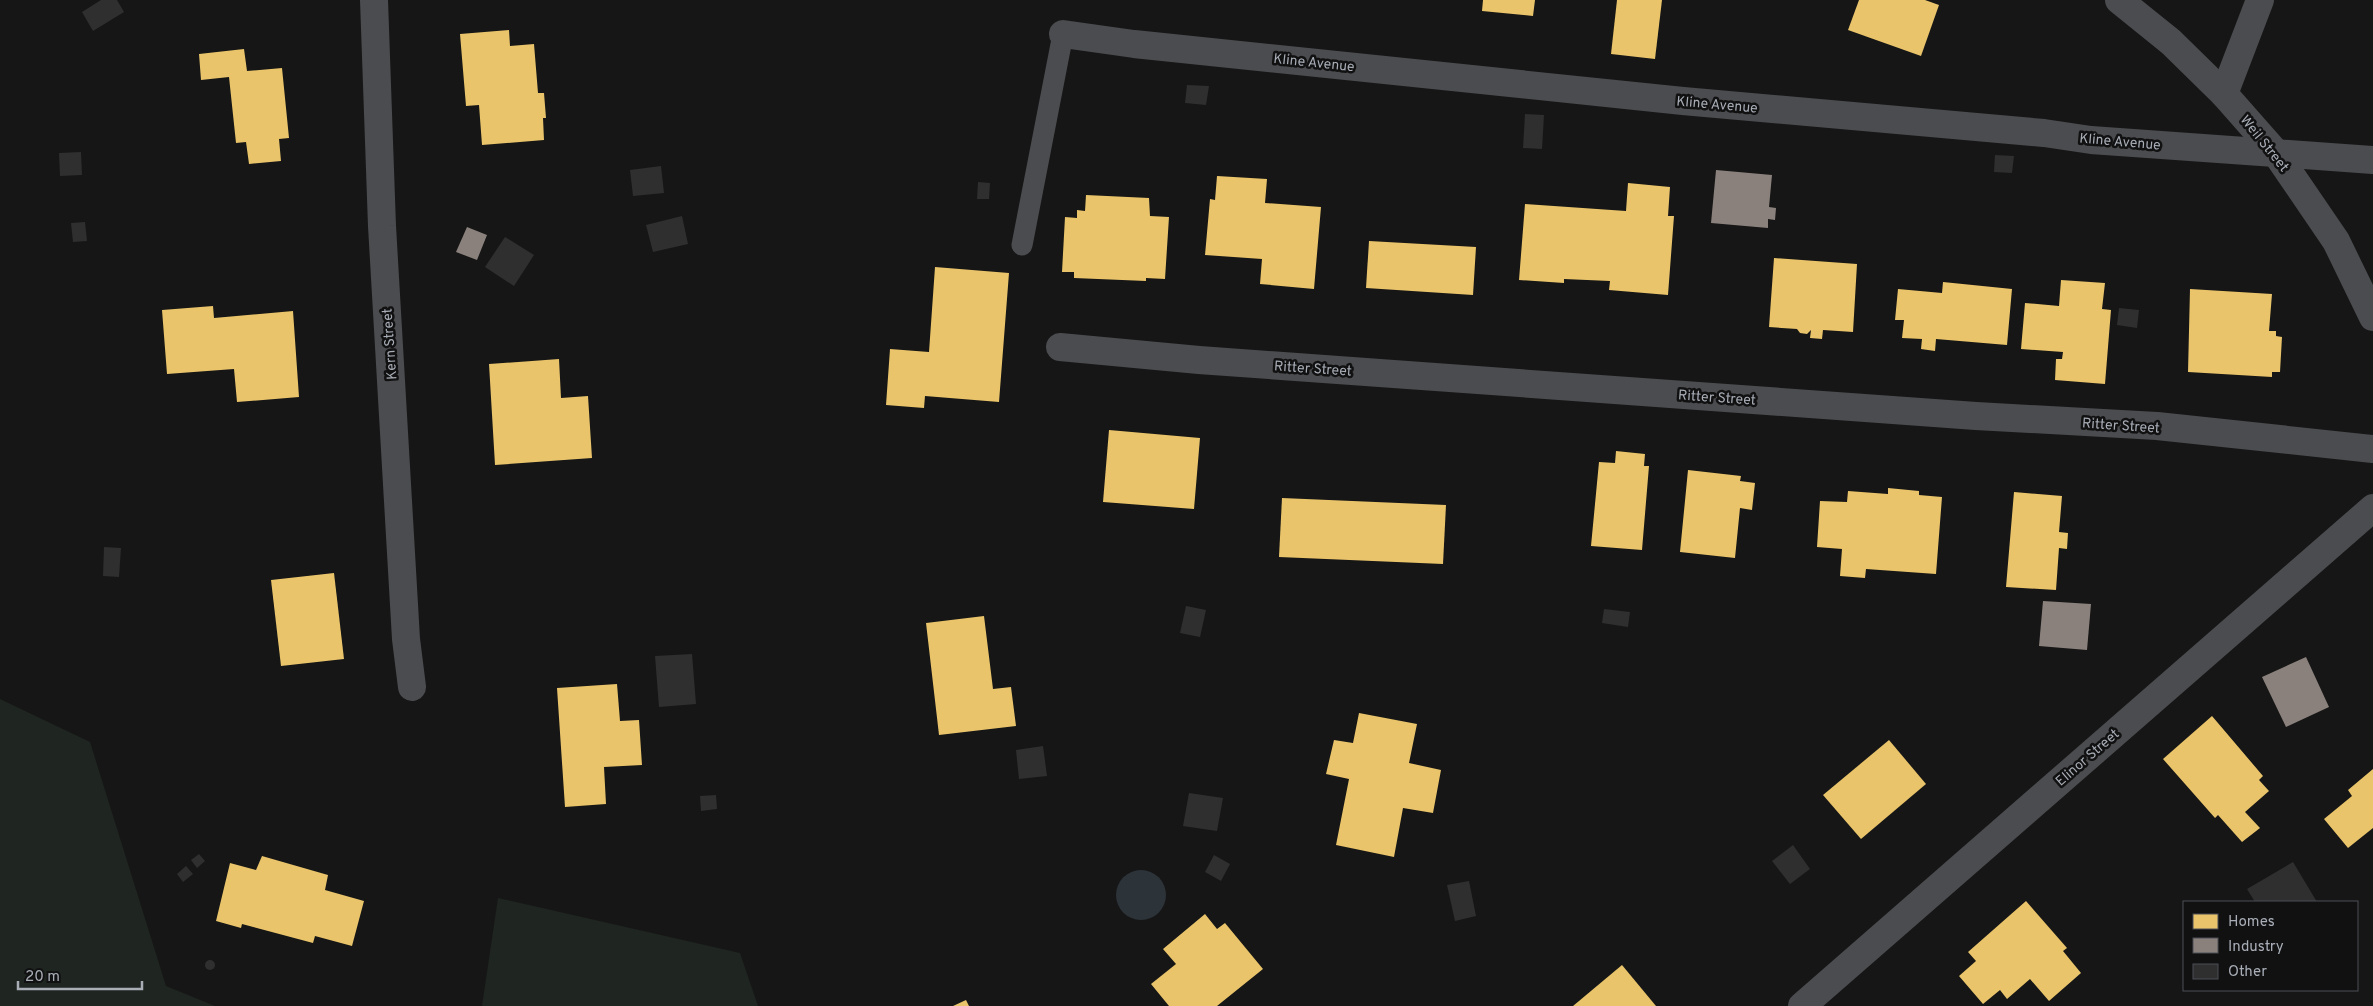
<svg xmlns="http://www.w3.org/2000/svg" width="2373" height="1006" font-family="Overpass,sans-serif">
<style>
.green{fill:#1f2520}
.water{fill:#2c3339}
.homes{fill:#e9c46a}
.industry{fill:#8a817c}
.building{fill:#2f2f30}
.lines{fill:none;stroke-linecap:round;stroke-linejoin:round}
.lane{stroke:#4b4c4f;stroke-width:21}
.street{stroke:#4b4c4f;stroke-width:28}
.labels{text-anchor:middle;stroke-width:5;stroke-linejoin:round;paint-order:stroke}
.street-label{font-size:14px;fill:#a8adb6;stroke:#111112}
</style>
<rect width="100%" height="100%" fill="#161616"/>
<g class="green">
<polygon points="0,699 90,742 166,986 215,1006 0,1006"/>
<polygon points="498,898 740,953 758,1006 482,1006"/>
</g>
<circle class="water" cx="1141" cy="895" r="25"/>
<g class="homes">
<polygon points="1483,0 1535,0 1533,16 1482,11"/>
<polygon points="1617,0 1662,0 1655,59 1611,54"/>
<polygon points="1859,0 1925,0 1939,5 1921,56 1848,30"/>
<polygon points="509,30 510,46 534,44 538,93 544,93 546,118 543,118 544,140 482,145 479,105 466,106 460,34"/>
<polygon points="244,49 247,71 282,68 289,138 279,139 281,161 249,164 246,142 236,143 229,77 201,80 199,54"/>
<polygon points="1217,176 1267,179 1265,203 1321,207 1314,289 1260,284 1262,259 1205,255 1210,199 1215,200"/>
<polygon points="1628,183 1670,187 1668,216 1674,216 1668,295 1609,290 1610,281 1564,279 1564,283 1519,280 1525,204 1626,211"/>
<polygon points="1086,195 1149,198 1150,216 1169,217 1165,279 1146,278 1146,281 1074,278 1074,272 1062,272 1065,217 1077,218 1077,210 1085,211"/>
<polygon points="1369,241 1476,247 1473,295 1366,288"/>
<polygon points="1774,258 1857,264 1853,332 1823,330 1822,339 1810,338 1811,330 1807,334 1800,333 1797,329 1769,327"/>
<polygon points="935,267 1009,273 999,402 925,396 924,408 886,405 890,349 929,352"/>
<polygon points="2061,280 2105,283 2102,309 2111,310 2105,384 2055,380 2056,359 2062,359 2063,352 2021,349 2025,303 2059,306"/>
<polygon points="1943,282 2012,289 2007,345 1936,339 1935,351 1921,349 1922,339 1902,338 1904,320 1895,320 1898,289 1942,293"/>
<polygon points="2190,289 2272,294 2269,331 2276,331 2276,336 2282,337 2280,372 2272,372 2272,377 2188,372"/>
<polygon points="213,306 214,318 293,311 299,397 237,402 234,369 167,374 162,310"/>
<polygon points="559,359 561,398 588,396 592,458 495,465 489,364"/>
<polygon points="1109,430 1200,438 1194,509 1103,502"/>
<polygon points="1616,451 1645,454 1644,466 1649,466 1642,550 1591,546 1599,462 1615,463"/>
<polygon points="1688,470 1741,476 1740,481 1755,483 1752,510 1740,508 1735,558 1680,552"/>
<polygon points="1888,488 1919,491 1919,495 1942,497 1936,574 1866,569 1865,578 1840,576 1842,549 1817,547 1820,501 1847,502 1848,491 1888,494"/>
<polygon points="2014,492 2062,496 2059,532 2068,533 2067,549 2059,548 2056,590 2006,587"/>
<polygon points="1282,498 1446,505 1443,564 1279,557"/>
<polygon points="334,573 344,659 281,666 271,580"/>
<polygon points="984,616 993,689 1011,687 1016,726 939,735 926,623"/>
<polygon points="617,684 620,721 639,720 642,765 604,767 606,804 565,807 557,688"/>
<polygon points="1359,713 1417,724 1409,763 1441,770 1433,813 1403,808 1394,857 1336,845 1349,779 1326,774 1334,740 1353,743"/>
<polygon points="2212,716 2263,776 2259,780 2269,791 2245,812 2260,828 2242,842 2218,815 2215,818 2163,759"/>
<polygon points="1889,740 1926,784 1861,839 1823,795"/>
<polygon points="2373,769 2373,828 2348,848 2324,819 2352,796 2348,790"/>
<polygon points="262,856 328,875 325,890 364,901 352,946 315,936 313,943 242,924 241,928 216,921 230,863 256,870"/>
<polygon points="2026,901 2067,948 2063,951 2081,973 2049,1001 2030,979 2007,999 2000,990 1983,1004 1959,976 1976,961 1968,952"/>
<polygon points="1205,914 1217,929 1225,923 1263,969 1217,1006 1169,1006 1151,984 1176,964 1163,949"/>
<polygon points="1622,965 1656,1006 1573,1006"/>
<polygon points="966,1000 969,1006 953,1006"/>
</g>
<g class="industry">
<polygon points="1716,170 1772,175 1769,207 1776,208 1775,220 1768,219 1768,228 1711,223"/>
<polygon points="467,227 487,235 477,260 456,252"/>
<polygon points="2043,601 2091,604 2087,650 2039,646"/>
<polygon points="2306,657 2329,707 2286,727 2262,677"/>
</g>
<g class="building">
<polygon points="101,0 117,0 124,12 93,31 82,12"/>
<polygon points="1187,85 1209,86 1206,105 1185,103"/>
<polygon points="1525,114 1544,115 1542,149 1523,148"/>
<polygon points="81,152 82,175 60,176 59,153"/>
<polygon points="1995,155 2014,156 2012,173 1994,172"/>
<polygon points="661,166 664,193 633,196 630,170"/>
<polygon points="978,182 990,183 989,199 977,199"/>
<polygon points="682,216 688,244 653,252 646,225"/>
<polygon points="85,222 87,241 73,242 71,223"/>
<polygon points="505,237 534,255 514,286 485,267"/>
<polygon points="2119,308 2139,310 2137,328 2117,325"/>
<polygon points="104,547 121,548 119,577 103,576"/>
<polygon points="1186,606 1206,610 1200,637 1180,633"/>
<polygon points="1604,609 1630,612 1628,627 1602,623"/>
<polygon points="692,654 696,704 659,707 655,656"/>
<polygon points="1043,746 1047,776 1019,779 1016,750"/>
<polygon points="1189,793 1223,798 1217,831 1183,826"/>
<polygon points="716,795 717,809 701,811 700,796"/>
<polygon points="1793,845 1810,869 1790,884 1772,861"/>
<polygon points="199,854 205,861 197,868 191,860"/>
<polygon points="1214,855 1230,864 1221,881 1205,872"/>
<polygon points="2293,862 2317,902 2255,902 2247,889"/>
<polygon points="186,866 193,874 183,882 177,874"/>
<polygon points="1469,881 1476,916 1455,921 1447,885"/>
<circle cx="210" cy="965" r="5"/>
</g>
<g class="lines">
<polyline class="lane" points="1022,245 1063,34"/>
<g class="street">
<polyline points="374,0 382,226 406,639 412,687"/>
<polyline points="2119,0 2171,42 2224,94 2276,153 2336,241 2373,317"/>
<polyline points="1063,34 1134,44 1683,101 2044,133 2091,140 2373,160"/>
<polyline points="2224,94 2260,0"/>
<polyline points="1060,347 1199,360 1976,416 2157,426 2373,449"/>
<polyline points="1802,1006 2373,508"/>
</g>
</g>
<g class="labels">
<g class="street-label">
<text transform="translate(1314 62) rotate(6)" y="5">Kline Avenue</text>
<text transform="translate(1717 104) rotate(5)" y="5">Kline Avenue</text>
<text transform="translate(2120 141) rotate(5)" y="5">Kline Avenue</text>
<text transform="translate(2265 143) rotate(51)" y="5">Weil Street</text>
<text transform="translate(389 344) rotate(-94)" y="5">Kern Street</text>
<text transform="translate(1313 368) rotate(4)" y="5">Ritter Street</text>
<text transform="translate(1717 397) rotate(4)" y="5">Ritter Street</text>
<text transform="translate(2121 425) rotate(4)" y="5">Ritter Street</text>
<text transform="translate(2087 757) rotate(-41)" y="5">Elinor Street</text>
</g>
</g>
<rect x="2183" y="901" width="175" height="90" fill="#111112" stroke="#4d4f54"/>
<rect x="2193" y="914" width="25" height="15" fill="#e9c46a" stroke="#4d4f54"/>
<text x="2228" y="926" font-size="15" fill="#a8adb6">Homes</text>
<rect x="2193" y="938" width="25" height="15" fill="#8a817c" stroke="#4d4f54"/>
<text x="2228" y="951" font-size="15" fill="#a8adb6">Industry</text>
<rect x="2193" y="964" width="25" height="15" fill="#2f2f30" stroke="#4d4f54"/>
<text x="2228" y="976" font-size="15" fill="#a8adb6">Other</text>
<path d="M18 981v8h124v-8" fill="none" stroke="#a8adb6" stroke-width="2.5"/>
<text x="25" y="981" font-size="15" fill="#a8adb6" stroke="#111112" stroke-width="4" paint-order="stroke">20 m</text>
</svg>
